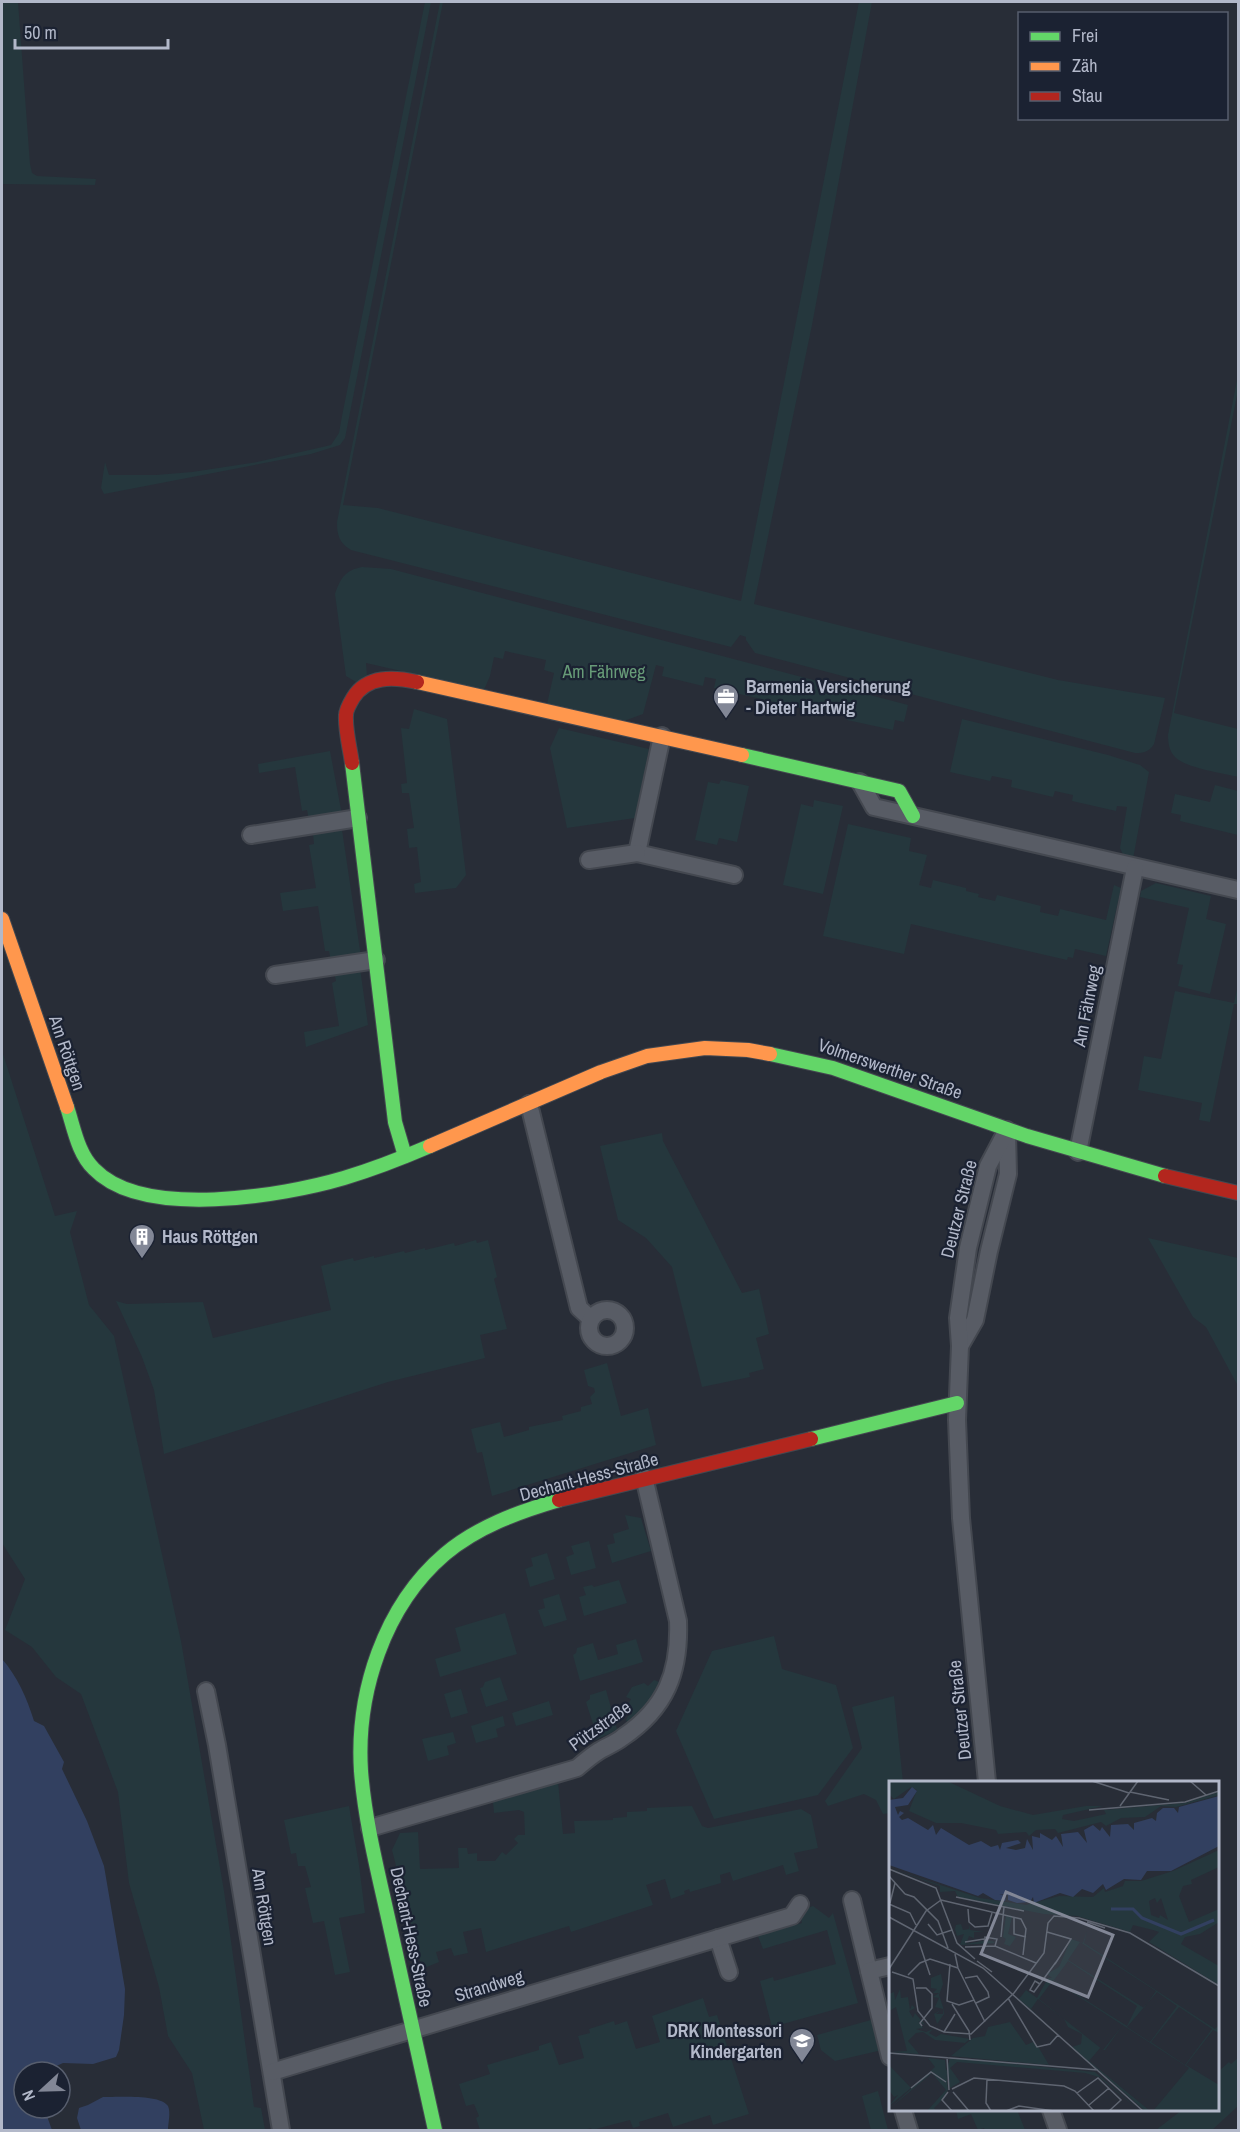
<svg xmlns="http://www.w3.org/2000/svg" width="1240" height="2132" font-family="'Archivo Narrow',sans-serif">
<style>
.green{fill:#25373d}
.water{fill:#324060}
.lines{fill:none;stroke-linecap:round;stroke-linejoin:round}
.street-casing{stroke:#444850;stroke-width:20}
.fast-casing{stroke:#444850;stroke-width:16}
.slow-casing{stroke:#444850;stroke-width:16}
.jam-casing{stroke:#444850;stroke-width:16}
.street{stroke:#585c65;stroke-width:16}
.fast{stroke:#63d668;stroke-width:14}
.slow{stroke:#ff974d;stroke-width:14}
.jam{stroke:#b3261e;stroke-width:14}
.labels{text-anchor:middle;stroke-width:4.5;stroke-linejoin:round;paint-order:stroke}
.park-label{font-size:18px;fill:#679b78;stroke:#1b2232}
.poi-label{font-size:18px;font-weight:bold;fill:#b2b8c9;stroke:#1b2232;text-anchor:start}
.street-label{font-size:18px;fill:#b2b8c9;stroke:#1b2232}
.inset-river{fill:none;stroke:#324060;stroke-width:3}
.inset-road{fill:none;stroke:#5f6571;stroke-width:1.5}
.view{fill:#828796;fill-opacity:0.15;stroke:#828796;stroke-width:3}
.inset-edge{fill:none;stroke:#b2b8c9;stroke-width:3}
</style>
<rect width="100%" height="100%" fill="#282d37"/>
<g class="green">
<polygon points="2,2 18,2 30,164 32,173 37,176 96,179 95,185 2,184"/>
<polygon points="425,2 431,2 345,438 340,445 311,454 104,494 101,488 105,462 109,475 156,475 192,472 257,462 331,445 339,433 342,416"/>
<path d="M 440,2 L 443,2 L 343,505 L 378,508 L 741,601 L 859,2 L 872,2 L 812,325 L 754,604 L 1058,680 L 1165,698 L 1154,744 C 1149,752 1144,753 1135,753 L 755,653 L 746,640 L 746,637 L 740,635 L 731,647 L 351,550 C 339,543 337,535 337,522 Z"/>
<path d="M 1238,375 L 1238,390 L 1174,713 L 1238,729 L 1238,777 C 1222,773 1186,768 1175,757 C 1169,751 1168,742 1168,735 Z"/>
<path d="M 362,567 L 391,569 L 908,705 L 904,722 L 895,720 L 893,730 L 847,720 L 848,714 L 832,710 L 830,715 L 714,688 L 716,679 L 705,677 L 703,686 L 662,676 L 664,667 L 656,665 L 643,714 L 621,722 L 547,704 L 554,673 L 544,670 L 546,660 L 505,651 L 503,659 L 494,657 L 490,676 L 484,690 L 366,663 L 367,676 L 356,682 L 346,676 L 335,594 C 340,579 345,570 362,567 Z"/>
<polygon points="414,709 447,719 466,875 456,888 415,893 414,884 421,882 417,847 409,848 407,829 414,828 409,793 402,793 401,784 407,783 401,728 409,729"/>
<polygon points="962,719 1108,755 1140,765 1149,772 1133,859 1125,859 1120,848 1127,807 1117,806 1116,811 1072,801 1073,795 1055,791 1053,797 1011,787 1012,780 992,776 990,781 950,772"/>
<polygon points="559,728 649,749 635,818 567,828 550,748"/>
<polygon points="330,751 342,815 309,820 307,810 302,811 295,767 259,773 258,764"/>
<polygon points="721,780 749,786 737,842 719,838 717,845 695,840 708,782 719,784"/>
<polygon points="1215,785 1238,791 1238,835 1180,821 1181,815 1171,813 1175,794 1210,802"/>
<polygon points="814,800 843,806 823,894 783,885 801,804 813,807"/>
<polygon points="848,824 911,838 909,851 927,855 919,885 931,888 933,880 966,888 966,891 979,894 978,897 995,901 997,895 1041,906 1040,912 1058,916 1060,909 1106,920 1114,885 1121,888 1106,956 1075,949 1073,958 1068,957 1067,960 911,924 904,954 823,936"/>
<polygon points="342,830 361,957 331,961 329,951 325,951 318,906 283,911 280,893 316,888 309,845 314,844 313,834"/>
<polygon points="1156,883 1211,896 1206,919 1226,924 1210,994 1178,986 1183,965 1177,964 1189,908 1140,897 1141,891"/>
<polygon points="360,968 368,1025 306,1047 304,1032 339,1026 332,983 336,981 334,971"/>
<polygon points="1238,985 1238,1004 1234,1004 1210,1122 1199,1120 1202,1103 1138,1090 1144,1056 1161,1059 1175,991 1234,1003"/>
<polygon points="2,1051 55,1216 77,1211 70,1232 89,1305 114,1336 181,1641 224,1891 254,2107 261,2108 265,2130 204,2130 192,2073 168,2036 159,1987 129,1883 118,1792 81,1694 56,1677 32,1647 5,1630 25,1579 2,1543"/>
<polygon points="662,1133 663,1141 742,1293 759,1289 769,1334 756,1338 764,1369 749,1373 750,1377 702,1387 672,1267 646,1238 618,1220 600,1146"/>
<polygon points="1148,1238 1238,1258 1238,1386 1206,1327 1193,1317"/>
<polygon points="476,1240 477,1243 488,1240 497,1277 494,1279 507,1329 480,1335 485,1358 388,1382 164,1454 154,1390 142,1357 116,1301 127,1304 203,1302 213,1338 331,1310 321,1266 353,1258 354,1261 374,1256 374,1258 404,1251 405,1253 425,1248 425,1250 454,1243 455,1246"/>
<polygon points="607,1363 621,1416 648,1408 656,1445 492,1496 482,1452 477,1453 471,1429 500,1422 504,1437 529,1430 529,1427 563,1420 562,1416 581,1411 581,1407 592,1404 590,1397 595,1392 594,1388 588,1386 584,1370"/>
<polygon points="625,1515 641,1518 651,1551 612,1563 607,1545 615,1543 613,1534 629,1529"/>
<polygon points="589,1541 596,1568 571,1575 566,1557 574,1554 571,1546"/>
<polygon points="547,1553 555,1579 530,1587 525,1569 533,1566 531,1558"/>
<polygon points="619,1580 627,1603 584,1616 579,1597 586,1595 583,1587 592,1585 594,1587"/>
<polygon points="559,1594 567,1620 544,1627 538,1610 545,1608 543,1599"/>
<polygon points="505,1613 517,1654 440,1677 435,1659 461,1651 455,1628"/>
<polygon points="774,1636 782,1669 836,1685 853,1748 818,1795 714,1819 676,1731 712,1651"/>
<polygon points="636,1639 643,1662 580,1681 573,1655 576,1653 577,1648 593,1643 598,1660 618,1654 616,1645"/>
<polygon points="500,1677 508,1700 486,1707 480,1688 483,1687 485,1682"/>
<polygon points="654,1680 662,1683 641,1714 628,1724 626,1720 628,1716 632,1714 628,1705 631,1699 626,1697 632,1687 644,1683 648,1686"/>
<polygon points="461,1689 468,1713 451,1718 444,1694"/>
<polygon points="606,1690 617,1729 611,1733 593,1741 589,1729 594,1727 586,1702 590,1699 590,1695"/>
<polygon points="894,1696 903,1782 890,1782 890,1813 883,1814 876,1800 864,1794 828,1806 825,1801 862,1748 852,1707"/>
<polygon points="549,1701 553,1715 516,1726 512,1713"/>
<polygon points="503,1716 505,1726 496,1729 498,1737 476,1743 471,1726"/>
<polygon points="453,1732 456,1743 447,1746 449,1755 428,1761 422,1739"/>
<polygon points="558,1782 563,1834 575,1833 574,1821 613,1820 613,1818 627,1817 627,1812 647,1811 647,1808 692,1806 702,1826 708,1828 801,1809 811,1815 818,1848 794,1853 799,1871 786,1875 783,1865 733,1881 730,1872 720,1875 721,1883 690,1892 689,1889 684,1891 685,1894 671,1899 665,1879 646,1885 653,1905 571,1932 569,1926 486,1952 481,1928 463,1932 468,1953 454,1956 451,1948 436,1952 439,1962 422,1969 392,1850 400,1833 418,1832 420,1869 459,1868 458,1848 467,1848 468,1854 477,1853 477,1861 495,1861 502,1852 506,1855 518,1843 514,1839 518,1835 525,1835 524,1812 519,1810 494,1813 493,1802"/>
<polygon points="349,1806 359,1865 365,1913 339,1918 350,1972 335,1975 324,1921 313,1923 305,1888 311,1887 305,1866 298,1866 296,1853 291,1854 284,1820"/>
<polygon points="813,1906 829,1918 833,1913 858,2003 772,2027 760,1981 773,1977 774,1981 836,1964 827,1930 763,1949 758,1936 802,1923 799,1911"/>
<polygon points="703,1998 709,2017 717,2015 749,2114 713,2125 710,2115 673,2127 668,2113 639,2122 640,2126 633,2128 630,2120 592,2130 591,2128 583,2130 480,2130 476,2118 479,2116 474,2104 466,2106 459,2084 490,2074 487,2065 539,2050 539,2046 551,2042 559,2065 584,2058 578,2036 590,2033 589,2029 614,2021 615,2025 627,2021 636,2049 660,2042 652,2016"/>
<polygon points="878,2018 882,2050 835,2061 821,2050 817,2035"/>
<polygon points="1238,2058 1238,2106 1212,2130 1156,2130 1182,2110 1218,2110 1218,2072 1229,2062 1231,2064"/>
<polygon points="878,2091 888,2130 871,2130 862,2096"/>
<polygon points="956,2110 1017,2110 1025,2130 985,2130 984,2128 978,2130 971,2114 958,2119"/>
</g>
<g class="water">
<path d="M 2,1659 C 17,1676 27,1698 34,1721 L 44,1726 L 64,1762 L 62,1769 L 87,1821 L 104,1866 L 125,1989 L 124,2015 L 119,2050 L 116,2057 L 93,2064 L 63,2063 L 43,2072 L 24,2072 L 24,2108 L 44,2108 L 52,2130 L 2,2130 Z"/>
<path d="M 103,2097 C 117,2097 161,2094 168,2106 C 171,2113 168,2123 168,2130 L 81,2130 L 77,2118 L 79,2108 L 88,2105 Z"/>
</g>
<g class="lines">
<defs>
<g id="street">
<polyline points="662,736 637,853 734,875"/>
<polyline points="860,782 874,807 1238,890"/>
<polyline points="251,835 358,818"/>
<polyline points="589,860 637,853"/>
<polyline points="275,975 376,960"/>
<polyline points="529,1104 579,1308 591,1319"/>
<polyline points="1078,1152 1135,868"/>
<circle cx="607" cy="1328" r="18"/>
<polyline points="960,1346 975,1320 989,1251 1008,1174 1007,1133"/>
<polyline points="206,1691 217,1745 281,2130"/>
<polyline points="987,1782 961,1518 957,1420 960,1346 958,1318 968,1248 988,1166 1007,1130"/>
<path d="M 370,1828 L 577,1768 C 584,1762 591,1756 599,1751 C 607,1746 616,1743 623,1737 C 666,1708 680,1672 678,1621 L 644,1477"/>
<polyline points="852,1900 869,1971"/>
<polyline points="718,1938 729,1972"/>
<polyline points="890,1966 869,1971 890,2057"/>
<polyline points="272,2072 792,1916 800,1904"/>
<polyline points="903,2110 909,2130"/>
<polyline points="1051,2110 1058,2130"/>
</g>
<g id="fast">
<polyline points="742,755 899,791 913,816"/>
<polyline points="352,763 395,1122 405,1156"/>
<polyline points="770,1054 833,1068 1027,1136 1165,1176"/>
<path d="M 67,1107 C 74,1128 78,1154 94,1169 C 143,1220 283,1196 344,1178 C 374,1169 402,1158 430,1146"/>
<polyline points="811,1439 957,1403"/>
<path d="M 435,2130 C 420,2061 404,1991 389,1922 C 378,1872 365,1822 361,1771 C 356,1693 384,1606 445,1554 C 477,1527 518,1512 559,1500"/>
</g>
<g id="slow">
<polyline points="417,682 742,755"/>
<polyline points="2,919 67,1107"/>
<polyline points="430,1146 601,1072 647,1056 705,1048 748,1050 770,1054"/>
</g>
<g id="jam">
<path d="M 352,763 C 350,748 345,730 346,715 C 346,710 350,703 353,698 C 367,675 394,677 417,682"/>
<polyline points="1165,1176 1238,1193"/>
<polyline points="559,1500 811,1439"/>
</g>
</defs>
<use href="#street" class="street-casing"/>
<use href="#fast" class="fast-casing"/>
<use href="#slow" class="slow-casing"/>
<use href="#jam" class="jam-casing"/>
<use href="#street" class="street"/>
<use href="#fast" class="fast"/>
<use href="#slow" class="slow"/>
<use href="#jam" class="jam"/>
</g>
<defs>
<symbol id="office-pin" viewBox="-11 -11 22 30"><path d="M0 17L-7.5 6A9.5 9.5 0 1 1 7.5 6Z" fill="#828796" stroke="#1b2232"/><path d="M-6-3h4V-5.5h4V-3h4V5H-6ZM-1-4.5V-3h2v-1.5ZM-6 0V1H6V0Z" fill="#fff"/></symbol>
<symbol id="building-pin" viewBox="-11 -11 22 30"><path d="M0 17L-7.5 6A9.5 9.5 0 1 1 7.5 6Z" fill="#828796" stroke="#1b2232"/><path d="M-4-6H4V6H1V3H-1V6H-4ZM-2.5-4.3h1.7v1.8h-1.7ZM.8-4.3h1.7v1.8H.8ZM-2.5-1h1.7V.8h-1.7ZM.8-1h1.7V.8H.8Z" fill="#fff"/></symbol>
<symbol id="school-pin" viewBox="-11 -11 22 30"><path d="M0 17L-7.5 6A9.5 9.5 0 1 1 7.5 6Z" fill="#828796" stroke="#1b2232"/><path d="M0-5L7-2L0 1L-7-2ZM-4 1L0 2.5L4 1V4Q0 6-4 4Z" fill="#fff"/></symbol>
</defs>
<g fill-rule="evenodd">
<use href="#office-pin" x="711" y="682" width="30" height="40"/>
<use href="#building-pin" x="127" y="1222" width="30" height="40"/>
<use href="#school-pin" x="787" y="2026" width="30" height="40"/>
</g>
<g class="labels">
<g class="park-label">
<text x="604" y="678">Am Fährweg</text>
</g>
<g class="poi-label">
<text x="746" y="693">Barmenia Versicherung<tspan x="746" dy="21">- Dieter Hartwig</tspan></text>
<text x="162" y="1243">Haus Röttgen</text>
<text x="782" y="2037" text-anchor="end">DRK Montessori<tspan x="782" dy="21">Kindergarten</tspan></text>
</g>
<g class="street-label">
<text transform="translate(1087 1006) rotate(-79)" y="6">Am Fährweg</text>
<text transform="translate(67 1053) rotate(71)" y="6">Am Röttgen</text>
<text transform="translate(890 1069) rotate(19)" y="6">Volmerswerther Straße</text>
<text transform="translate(959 1209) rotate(-76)" y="6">Deutzer Straße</text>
<text transform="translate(589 1477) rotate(-15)" y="6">Dechant-Hess-Straße</text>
<text transform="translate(960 1710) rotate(-96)" y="6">Deutzer Straße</text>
<text transform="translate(600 1726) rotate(-36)" y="6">Pützstraße</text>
<text transform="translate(264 1907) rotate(81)" y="6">Am Röttgen</text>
<text transform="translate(411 1937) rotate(78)" y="6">Dechant-Hess-Straße</text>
<text transform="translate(489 1986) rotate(-17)" y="6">Strandweg</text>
</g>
</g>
<g transform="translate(889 1781)">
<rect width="330" height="330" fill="#282d37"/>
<path d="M 0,0 L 58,0 L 111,25 L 144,34 L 197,25 L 214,25 L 174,34 L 173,38 L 185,40 L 217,33 L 215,29 L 296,22 L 330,11 L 330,14 L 287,26 L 272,25 L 256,36 L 232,37 L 217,45 L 212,41 L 169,52 L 166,48 L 147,49 L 140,55 L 137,51 L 109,53 L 107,49 L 72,42 L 47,42 L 20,30 L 28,9 L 22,6 L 5,18 L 0,13 ZM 330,69 L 330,86 L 302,99 L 303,103 L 294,105 L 290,115 L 300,141 L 330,128 L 330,141 L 311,153 L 296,156 L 292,163 L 330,185 L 330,204 L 260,161 L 270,151 L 264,149 L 244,144 L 241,151 L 188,135 L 155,133 L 69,116 L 66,110 L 51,111 L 51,105 L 0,87 L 91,117 L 137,124 L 170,115 L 204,116 L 215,107 L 216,111 L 234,105 L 236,100 L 252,100 L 284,90 ZM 266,117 L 268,122 L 272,117 L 279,139 L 271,134 L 270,137 L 262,134 L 260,120 ZM 117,135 L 123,136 L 119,153 L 127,156 L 121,165 L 115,163 L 117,158 L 114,156 ZM 72,143 L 74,149 L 80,148 L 80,143 L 81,149 L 95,151 L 85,151 L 85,157 L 80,155 L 77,163 L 98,159 L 106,161 L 105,162 L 71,164 L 75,153 L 68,155 L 66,148 L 67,144 ZM 198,150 L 195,162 L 326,248 L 330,244 L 330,252 L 324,249 L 297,284 L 330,304 L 330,330 L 264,330 L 300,287 L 164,199 L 150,218 L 214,269 L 233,245 L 216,269 L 214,269 L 211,267 L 200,280 L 261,330 L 256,330 L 183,266 L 192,263 L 193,253 L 179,246 L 175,238 L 149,218 L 142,228 L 163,247 L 130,218 L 137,209 L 148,217 L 159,197 L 163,197 L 158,193 L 170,186 L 182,158 L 194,162 ZM 191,161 L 267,210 L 255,227 L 179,179 ZM 179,180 L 248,225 L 238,245 L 165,199 ZM 268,211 L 288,225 L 261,261 L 238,246 ZM 290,226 L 323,248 L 296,284 L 262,261 ZM 52,193 L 54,203 L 50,214 L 54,226 L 55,233 L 48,243 L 45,233 L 52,229 L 47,233 L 54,233 L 54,228 L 46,226 L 50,217 L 44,216 L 50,212 L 44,212 L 48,208 L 42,207 L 42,197 ZM 11,208 L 12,217 L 19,216 L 21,229 L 23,224 L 26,227 L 20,230 L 24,237 L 26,232 L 36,244 L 29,240 L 34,247 L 27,248 L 37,251 L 44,248 L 40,252 L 47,256 L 52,253 L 81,258 L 76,262 L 46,259 L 34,251 L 27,252 L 19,260 L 30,273 L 0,271 L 18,270 L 7,226 L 0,230 L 0,213 L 5,211 L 6,219 ZM 121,241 L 137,264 L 144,261 L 150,267 L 160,284 L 62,275 L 84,257 L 96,255 L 99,246 ZM 39,277 L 56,279 L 59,309 L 51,321 L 45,327 L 47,330 L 38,330 L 57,309 L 43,292 L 0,328 L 46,286 ZM 61,277 L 206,291 L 251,330 L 210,296 L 196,292 L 68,281 L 61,287 L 71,301 L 61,307 L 57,291 ZM 0,284 L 22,307 L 0,325 L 9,314 L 5,316 L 0,309 Z" fill="#25373d" fill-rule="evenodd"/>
<path d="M 23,6 L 28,10 L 19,24 L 6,26 L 9,34 L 11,30 L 15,32 L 10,36 L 13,39 L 19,37 L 39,49 L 44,44 L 47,54 L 52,47 L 80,64 L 92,60 L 102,66 L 109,64 L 111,69 L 113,62 L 129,59 L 132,62 L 117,67 L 127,69 L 136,67 L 138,58 L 144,69 L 143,55 L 151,57 L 151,52 L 163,59 L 167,55 L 174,66 L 172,53 L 189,51 L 198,62 L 195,49 L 204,44 L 211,50 L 213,46 L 221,56 L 222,44 L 239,43 L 245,49 L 245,42 L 263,37 L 267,40 L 268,32 L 274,27 L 285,27 L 289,32 L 290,26 L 330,15 L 330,65 L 282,90 L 258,90 L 252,99 L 235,98 L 217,109 L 214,103 L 204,112 L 193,108 L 184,116 L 171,112 L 145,122 L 144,116 L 141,121 L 128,122 L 119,119 L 119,114 L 110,113 L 117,115 L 116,120 L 106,119 L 94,112 L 89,115 L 0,84 L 0,19 L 14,17 Z" fill="#324060"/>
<path class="inset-river" d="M 222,128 L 244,128 L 253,137 L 292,153 L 325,139"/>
<path class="inset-road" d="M 203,0 L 240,12M 301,0 L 317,14M 241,11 L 280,19M 231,25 L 249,0M 200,29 L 296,21 L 330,10M 0,88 L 47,107 L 68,162 L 86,178M 0,95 L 16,113M 16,113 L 25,116 L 49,140 L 59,167M 67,116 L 135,130M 52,119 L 132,138 L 137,148 L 134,174M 1,122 L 6,102M 0,123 L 21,132 L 27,144M 79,128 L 80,141 L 86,146 L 99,145 L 103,132M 0,136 L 94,187 L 254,330M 125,136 L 125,153 L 137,156M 198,141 L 216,147M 39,143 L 48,154 L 63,149M 25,149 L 37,130 L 52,119M 158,151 L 182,158 L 166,183M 112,156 L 115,126M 30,161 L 41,194M 76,161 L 95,158M 95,164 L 96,156 L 108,158 L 106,165M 76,166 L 106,165 L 147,182M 66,173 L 69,187 L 96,241M 88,180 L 103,191M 61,183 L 58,220 L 70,224 L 85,219M 0,188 L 25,149M 3,191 L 24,198 L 29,230 L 41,245 L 55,251 L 82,253 L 125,212 L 155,172 L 159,142 L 165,135 L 190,137 L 241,152 L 330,205M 19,194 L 31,182 L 41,178 L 69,187M 76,197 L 88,195 L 99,211 L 100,216 L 87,222M 151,203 L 146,200 L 141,209 L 145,211 L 167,181M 27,207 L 37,207 L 43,213 L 43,227 L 31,242 L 33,245M 119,217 L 148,266 L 161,263 L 169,254M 63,223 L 80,250 L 81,259M 55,251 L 66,233M 0,272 L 209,289M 58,276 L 60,309M 98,298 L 97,322 L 102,330M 22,307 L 42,291 L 57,301M 63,308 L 85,297 L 175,305 L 186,310 L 205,330M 59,311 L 53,319 L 63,330M 64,311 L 80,330M 188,312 L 209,297 L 232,319 L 220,330M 200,324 L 220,307M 117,330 L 130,325 L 165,330"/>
<path class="view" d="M 117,111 L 224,154 L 199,216 L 92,173 Z"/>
<rect width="330" height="330" class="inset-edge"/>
</g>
<rect width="1240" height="2132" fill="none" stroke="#b2b8c9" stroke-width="6"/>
<rect x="1018" y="12" width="210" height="108" fill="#1b2232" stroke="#575e6e" stroke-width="1.5"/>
<rect x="1030" y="32" width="30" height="9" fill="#63d668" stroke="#575e6e" stroke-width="1.5"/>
<text x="1072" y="42" font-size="18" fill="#b2b8c9">Frei</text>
<rect x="1030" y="62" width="30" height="9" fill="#ff974d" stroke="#575e6e" stroke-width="1.5"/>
<text x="1072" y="72" font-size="18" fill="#b2b8c9">Zäh</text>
<rect x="1030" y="92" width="30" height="9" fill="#b3261e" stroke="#575e6e" stroke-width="1.5"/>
<text x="1072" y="102" font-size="18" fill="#b2b8c9">Stau</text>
<g transform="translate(42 2090) rotate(248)"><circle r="28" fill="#1b2232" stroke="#575e6e" stroke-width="1.5"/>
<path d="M0-4.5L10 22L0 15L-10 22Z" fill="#828796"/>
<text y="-9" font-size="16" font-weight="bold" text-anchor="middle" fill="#b2b8c9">N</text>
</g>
<path d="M15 39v9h153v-9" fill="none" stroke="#b2b8c9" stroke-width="3"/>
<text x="24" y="39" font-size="18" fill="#b2b8c9" stroke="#1b2232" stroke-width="4.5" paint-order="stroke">50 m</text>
</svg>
